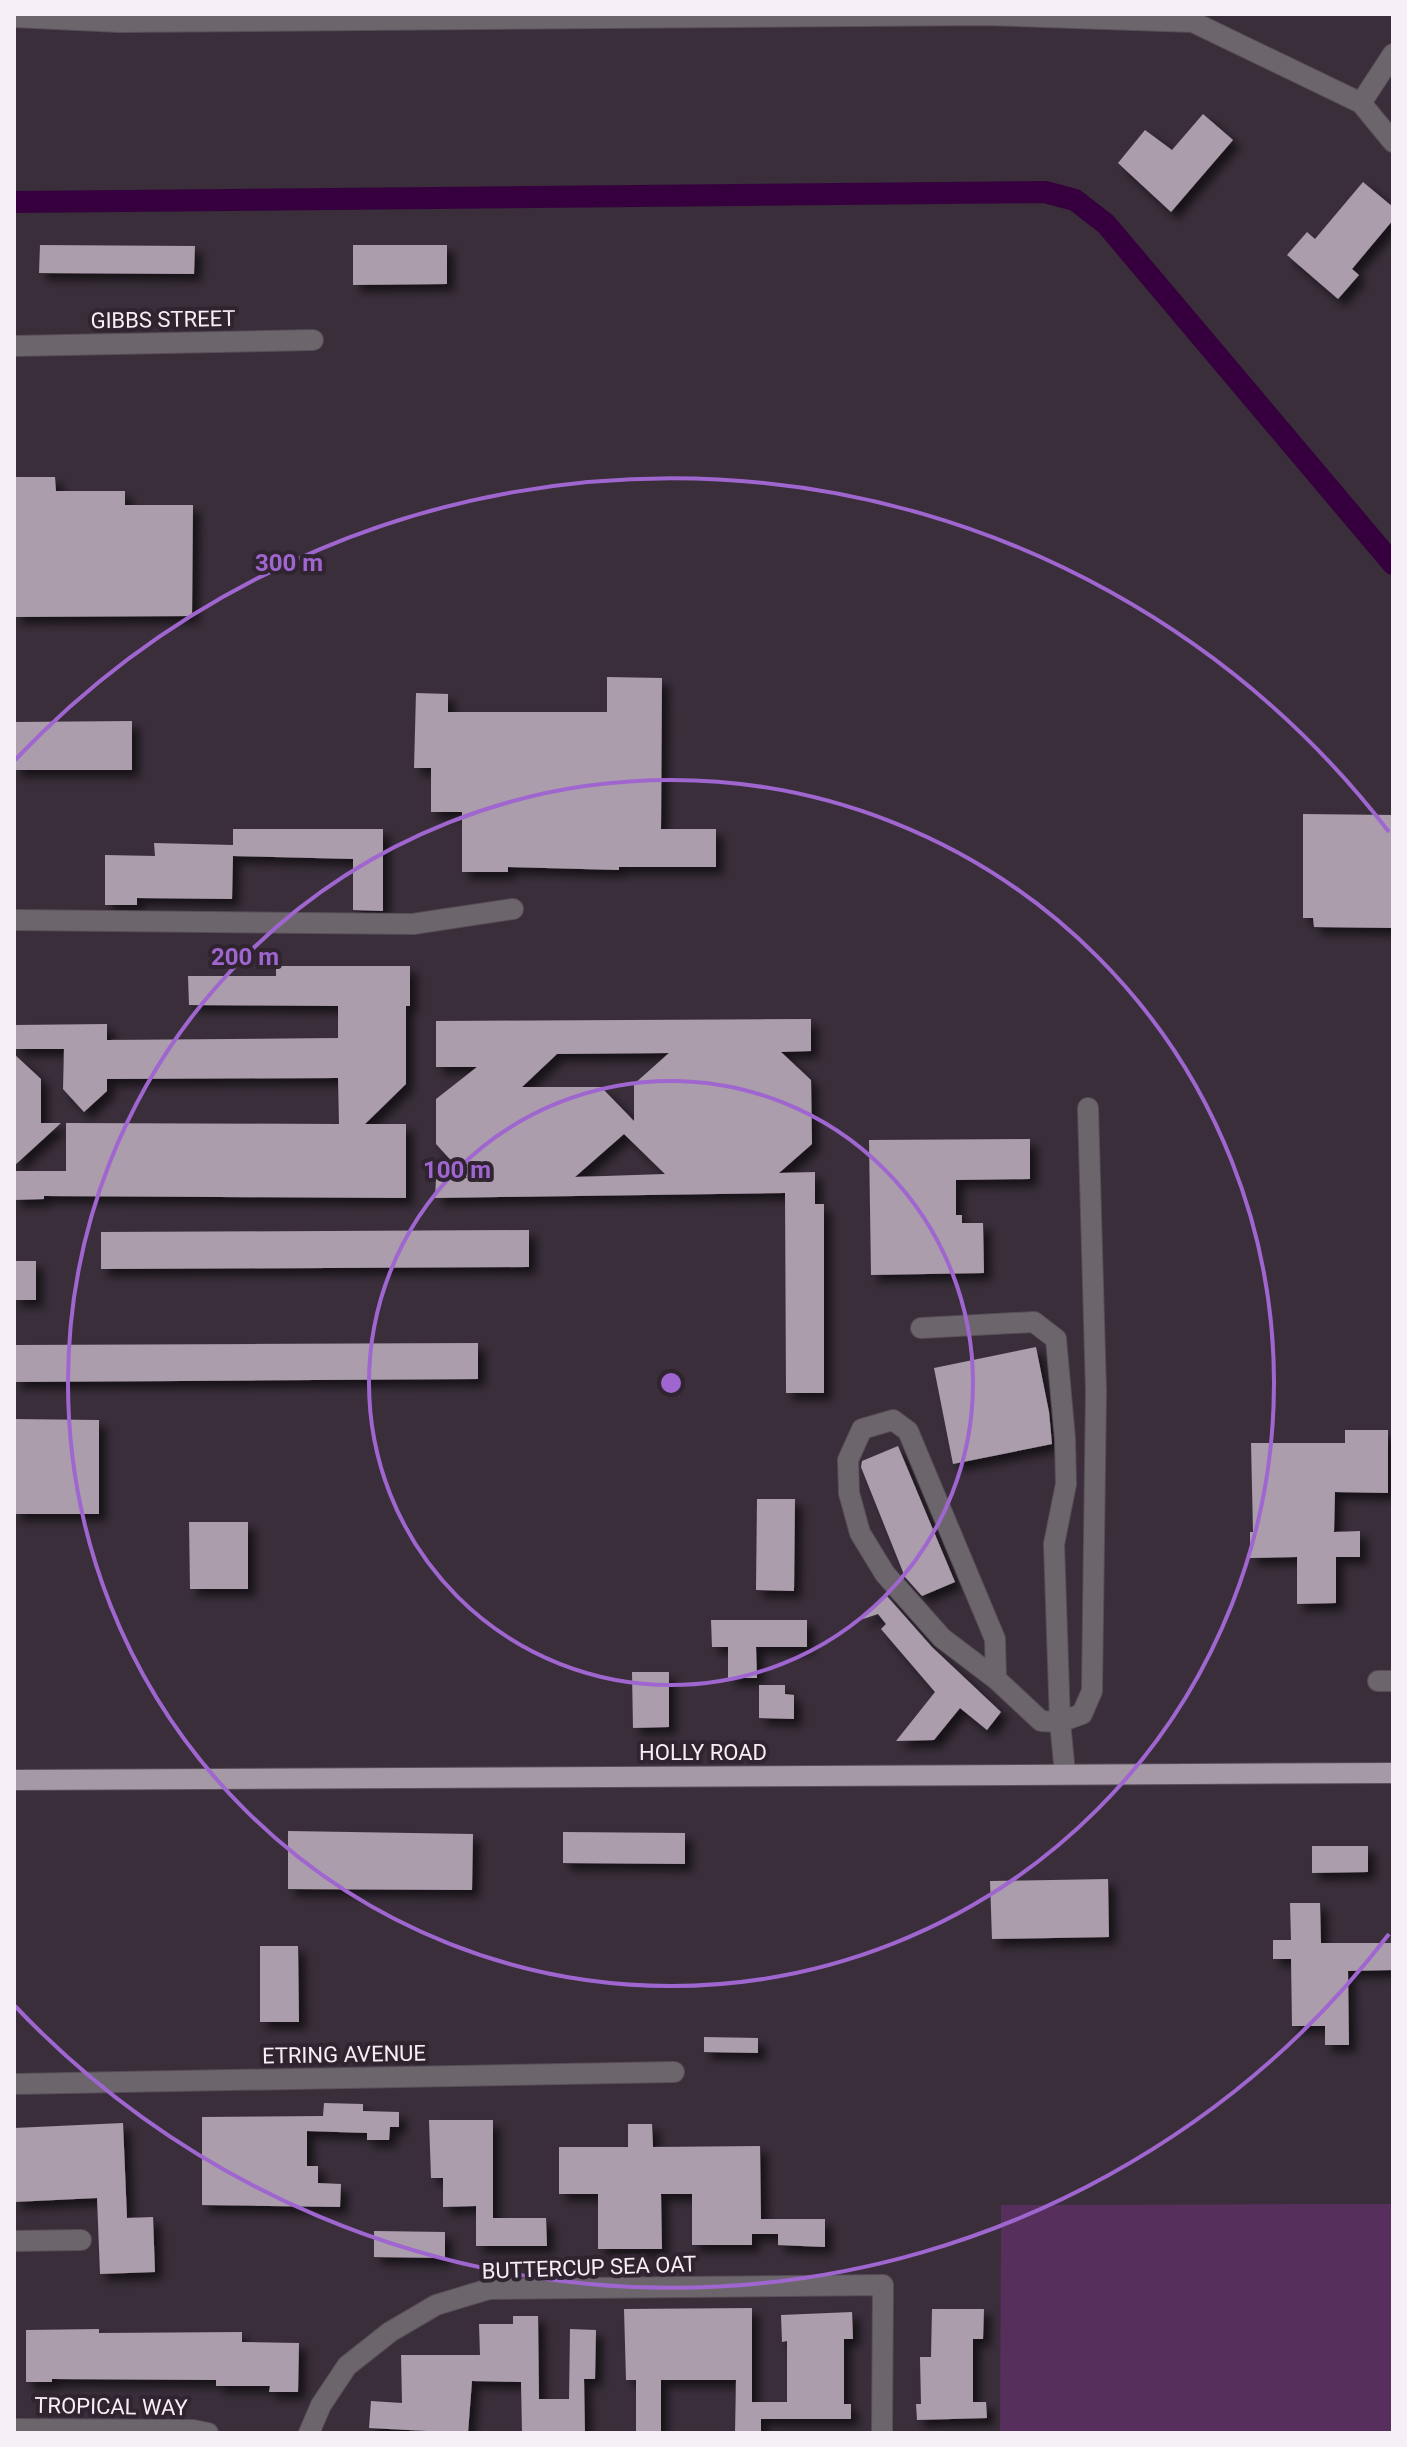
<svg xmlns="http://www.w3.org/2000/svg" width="1407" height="2447" font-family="Roboto,sans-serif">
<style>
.green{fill:#572f5d}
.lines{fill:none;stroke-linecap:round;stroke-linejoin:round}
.canal{stroke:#36003e;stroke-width:22}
.building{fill:#ab9dac;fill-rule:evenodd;filter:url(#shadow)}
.minor-casing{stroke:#574d58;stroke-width:22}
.major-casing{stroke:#574d58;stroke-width:22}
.minor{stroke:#6c666c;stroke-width:20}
.major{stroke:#a499a5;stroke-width:20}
.ring{fill:none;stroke:#a066d0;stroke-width:4}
.labels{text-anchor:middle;stroke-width:8;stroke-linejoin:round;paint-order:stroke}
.street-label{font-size:22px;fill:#f7eff7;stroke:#2f2430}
.centre{fill:#a066d0;stroke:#2f2430;stroke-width:4}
.ring-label{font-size:24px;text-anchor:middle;font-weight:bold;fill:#a066d0;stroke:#2f2430;stroke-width:8;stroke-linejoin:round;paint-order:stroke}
</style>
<defs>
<filter id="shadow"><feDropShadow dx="7" dy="7" stdDeviation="4" flood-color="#0009"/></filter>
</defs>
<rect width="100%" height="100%" fill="#392e3a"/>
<polygon class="green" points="1393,2204 1393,2433 1000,2433 1001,2205"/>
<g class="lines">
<polyline class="canal" points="14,202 1045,192 1075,200 1106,224 1393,564"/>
</g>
<g class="building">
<polygon points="1203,114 1233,140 1171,212 1118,163 1145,130 1172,150"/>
<polygon points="1363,182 1393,207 1393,220 1352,269 1359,275 1338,299 1287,255 1307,232 1315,239"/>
<polygon points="40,245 195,246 194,274 39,273"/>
<polygon points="353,245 447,245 447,284 353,285"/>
<polygon points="14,477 55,477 56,491 125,491 125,505 193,505 192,616 14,617"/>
<polygon points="607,677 662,678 661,829 716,829 716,867 619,867 619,870 508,867 508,872 462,872 462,812 431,812 431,768 414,768 416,693 448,694 448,712 607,712"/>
<polygon points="132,721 132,770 14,770 14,722"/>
<polygon points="1303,814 1393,815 1393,928 1314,927 1313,918 1303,918"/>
<polygon points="233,829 383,829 383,911 353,910 353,859 233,856 232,899 137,898 137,905 105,905 105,855 155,856 154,843 233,845"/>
<polygon points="276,966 410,966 410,1006 406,1006 406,1084 365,1124 406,1124 406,1198 44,1196 44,1199 14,1200 14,1171 66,1171 66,1123 339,1124 338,1078 107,1079 107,1091 84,1112 63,1089 64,1049 14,1049 14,1025 107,1024 107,1040 338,1038 338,1006 189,1005 188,976 276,976"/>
<path d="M 811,1019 L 811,1051 L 781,1052 L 811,1080 L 812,1144 L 779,1173 L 815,1172 L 815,1204 L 824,1204 L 824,1393 L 786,1393 L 785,1193 L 435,1198 L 436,1179 L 467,1178 L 436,1144 L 436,1099 L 477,1067 L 436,1067 L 436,1021 ZM 669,1053 L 634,1084 L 634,1121 L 601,1087 L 522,1087 L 557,1054 ZM 624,1134 L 665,1174 L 575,1177 Z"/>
<polygon points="14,1054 41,1079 41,1123 61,1123 14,1166"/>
<polygon points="1030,1139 1030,1179 956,1180 956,1215 962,1215 962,1223 983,1223 984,1273 871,1275 869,1140"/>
<polygon points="529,1230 529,1267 101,1269 101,1232"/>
<rect x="14" y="1261" width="22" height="39"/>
<polygon points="478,1343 478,1379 14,1382 14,1345"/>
<polygon points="1036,1347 1049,1412 1052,1444 953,1464 934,1368"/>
<polygon points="14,1419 99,1420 99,1514 14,1514"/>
<polygon points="1345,1430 1388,1430 1388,1493 1335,1492 1334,1532 1360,1531 1360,1557 1336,1557 1336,1603 1297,1604 1297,1557 1250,1558 1250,1532 1253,1532 1251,1443 1345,1443"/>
<polygon points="898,1446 955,1582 922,1596 905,1577 861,1467 862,1461"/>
<polygon points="757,1499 795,1499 794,1591 756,1590"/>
<polygon points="189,1522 248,1522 248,1589 190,1589"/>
<polygon points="886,1595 932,1647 1001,1712 987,1730 960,1708 934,1740 896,1741 935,1692 881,1629 886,1624 878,1614 860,1620"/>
<polygon points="711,1620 807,1620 807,1647 756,1647 757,1678 728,1678 728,1647 712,1647"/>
<polygon points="632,1672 669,1672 669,1727 633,1728"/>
<polygon points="759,1685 785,1685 785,1694 794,1695 794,1719 759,1718"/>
<polygon points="288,1831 473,1834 472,1890 288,1889"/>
<polygon points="563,1832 685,1833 685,1864 563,1863"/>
<polygon points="1312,1846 1368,1846 1368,1872 1312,1873"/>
<polygon points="1108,1879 1109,1937 992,1939 990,1881"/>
<polygon points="1290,1903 1320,1903 1321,1943 1393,1943 1393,1970 1348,1971 1349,2045 1325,2045 1325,2026 1292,2026 1291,1959 1273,1959 1273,1940 1291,1940"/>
<polygon points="260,1946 298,1946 299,2022 260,2022"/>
<polygon points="704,2037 758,2038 758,2053 704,2052"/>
<polygon points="324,2103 363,2104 363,2111 399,2112 399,2127 390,2127 389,2140 367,2140 367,2133 307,2131 307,2166 318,2166 318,2183 341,2184 340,2207 202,2205 202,2117 323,2116"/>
<polygon points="429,2120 493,2120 493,2218 546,2218 547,2246 476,2246 476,2206 443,2207 443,2178 431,2178"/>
<polygon points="123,2123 127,2218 153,2217 155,2272 100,2274 97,2198 14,2202 14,2128"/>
<polygon points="628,2124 652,2124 653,2147 760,2146 761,2219 825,2219 825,2247 778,2245 778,2234 752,2234 752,2245 692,2245 692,2194 661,2194 662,2249 598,2249 598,2194 559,2194 559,2147 628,2147"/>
<polygon points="374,2231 445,2232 445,2258 374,2257"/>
<polygon points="752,2308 752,2402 787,2402 787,2341 782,2342 781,2315 852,2312 853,2339 844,2339 844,2404 851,2404 851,2419 761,2419 761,2433 735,2433 736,2380 661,2380 661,2433 636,2433 636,2380 626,2380 624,2309"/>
<polygon points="932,2309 984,2309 983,2339 973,2339 973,2402 986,2402 987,2418 917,2420 916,2404 921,2404 920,2357 931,2357"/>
<polygon points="513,2316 538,2316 539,2399 569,2399 570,2329 596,2330 595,2379 584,2379 585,2433 522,2433 521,2382 472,2381 468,2433 369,2428 371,2401 402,2403 401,2355 480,2355 479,2324 513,2324"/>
<polygon points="99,2329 99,2333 242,2332 242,2342 299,2343 298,2392 269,2392 270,2386 216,2386 216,2380 52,2379 52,2382 26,2382 26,2330"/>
</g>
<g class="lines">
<defs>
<g id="minor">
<polyline points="14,17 119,22 987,15 1193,22 1361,103 1393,142"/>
<polyline points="1361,103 1393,54"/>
<polyline points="14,346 313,340"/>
<polyline points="14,920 413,924 513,909"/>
<polyline points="921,1328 1034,1322 1056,1339 1065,1439 1066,1484 1054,1544 1060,1722 1065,1773"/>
<polyline points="996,1679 995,1639 908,1431 893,1420 862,1429 848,1460 849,1493 860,1533 885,1574 942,1638 996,1679 1041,1721 1060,1722 1082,1714 1092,1691 1096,1391 1088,1108"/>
<polyline points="1378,1681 1393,1681"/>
<polyline points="14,2084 674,2072"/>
<polyline points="14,2241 81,2240"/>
<polyline points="14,2429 193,2430 208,2433"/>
<polyline points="309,2433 321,2405 347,2366 390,2332 436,2305 489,2289 883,2285 882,2433"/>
</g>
<polyline id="major" points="14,1780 1393,1773"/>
</defs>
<use href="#minor" class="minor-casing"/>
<use href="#major" class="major-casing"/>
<use href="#minor" class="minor"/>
<use href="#major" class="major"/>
</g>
<g class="ring">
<circle cx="671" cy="1383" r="302"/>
<circle cx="671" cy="1383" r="603"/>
<path d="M1389 1934A905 905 0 0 1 15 2006M15 760A905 905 0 0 1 1389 832"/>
</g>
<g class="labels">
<g class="street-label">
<text transform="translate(163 319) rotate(-1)" y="8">GIBBS STREET</text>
<text x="703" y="1760">HOLLY ROAD</text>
<text transform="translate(344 2054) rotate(-1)" y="8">ETRING AVENUE</text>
<text transform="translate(589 2267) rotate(-2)" y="8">BUTTERCUP SEA OAT</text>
<text transform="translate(111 2406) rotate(1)" y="8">TROPICAL WAY</text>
</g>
</g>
<circle cx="671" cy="1383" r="12" class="centre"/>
<g class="ring-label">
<text x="289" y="571">300 m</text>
<text x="245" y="965">200 m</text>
<text x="457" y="1178">100 m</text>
</g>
<rect width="1407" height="2447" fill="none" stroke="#f7eff7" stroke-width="32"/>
</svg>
